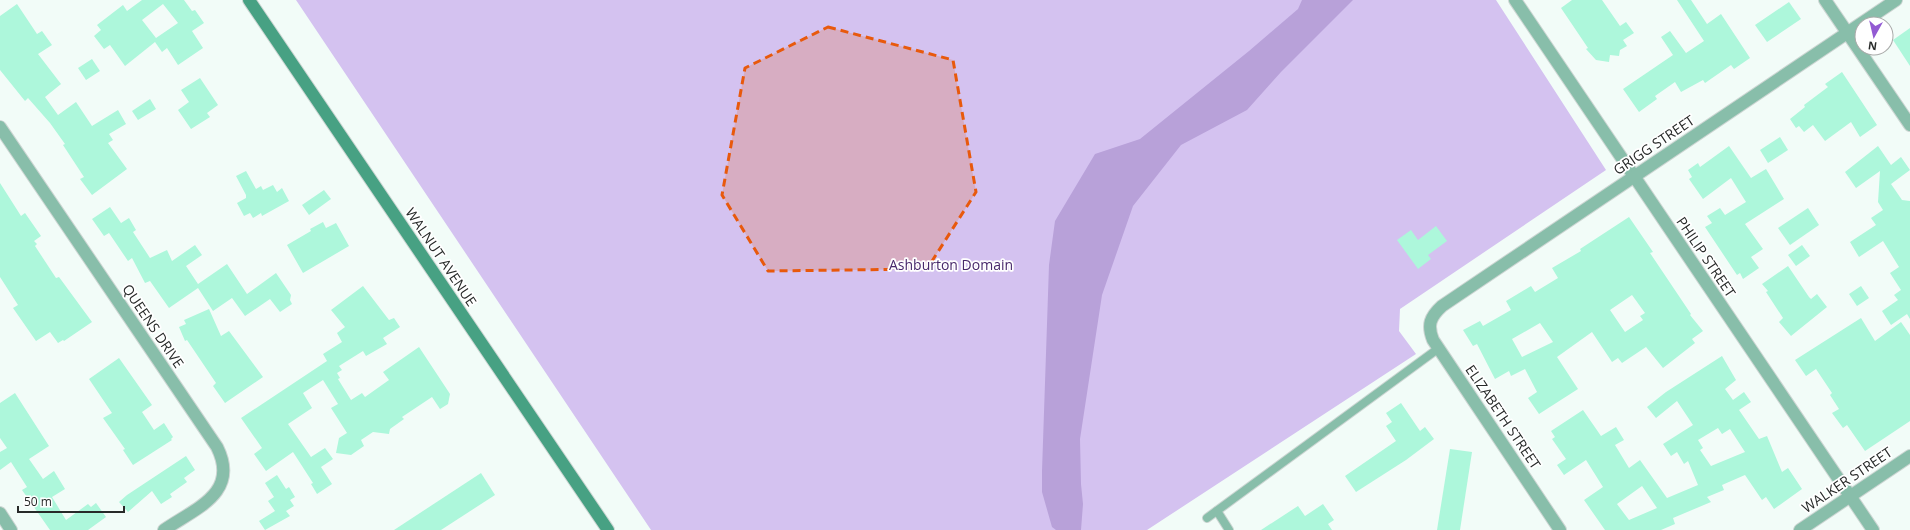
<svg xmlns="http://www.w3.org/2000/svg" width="1910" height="530" font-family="'Open Sans',sans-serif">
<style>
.green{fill:#d4c2f0}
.water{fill:#b8a1d9}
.building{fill:#adf7db;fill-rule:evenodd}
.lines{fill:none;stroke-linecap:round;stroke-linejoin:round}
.lane-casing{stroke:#cdd6d3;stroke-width:10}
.street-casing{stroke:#cdd6d3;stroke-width:14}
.secondary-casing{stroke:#cdd6d3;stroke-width:14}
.lane{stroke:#88beaa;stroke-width:8}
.street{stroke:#88beaa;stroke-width:12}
.secondary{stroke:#47a183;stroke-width:12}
.marked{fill:#e8590c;fill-opacity:0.2;stroke:#e8590c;stroke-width:3;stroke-dasharray:8 5;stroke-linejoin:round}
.labels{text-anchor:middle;stroke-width:3.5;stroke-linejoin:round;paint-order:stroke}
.street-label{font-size:14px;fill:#272a29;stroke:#fff}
.park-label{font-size:14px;fill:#48286b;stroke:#fff}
</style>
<rect width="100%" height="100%" fill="#f2fcf8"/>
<polygon class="green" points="296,0 1496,0 1606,170 1400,309 1399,331 1416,354 1147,530 651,530"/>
<polygon class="water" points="1302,0 1353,0 1281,72 1247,110 1181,145 1133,206 1102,295 1080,439 1081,484 1083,504 1081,530 1056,530 1052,527 1042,492 1042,471 1049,265 1055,221 1095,154 1140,139 1249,51 1298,9"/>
<g class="building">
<path d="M 142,0 L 184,0 L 192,11 L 195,10 L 204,23 L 192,31 L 203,48 L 178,65 L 167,48 L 162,52 L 155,42 L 125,66 L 110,45 L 104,49 L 94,36 L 101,30 L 97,25 L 123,5 L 127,11 ZM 163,4 L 178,23 L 156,38 L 142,20 Z"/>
<polygon points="1572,0 1602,0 1620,26 1626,22 1634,33 1623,40 1627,46 1620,50 1619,56 1610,55 1609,62 1596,60 1586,49 1588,48 1561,8"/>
<polygon points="1677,0 1691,0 1707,24 1721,14 1750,58 1734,69 1731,65 1705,83 1703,80 1681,92 1675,82 1655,96 1657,99 1639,112 1623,89 1673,55 1661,37 1670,31 1686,53 1704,41"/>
<polygon points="1789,2 1801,19 1767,42 1755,25"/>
<polygon points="17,4 37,34 42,31 52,45 38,54 61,84 45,97 58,115 76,102 92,126 118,110 126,124 109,134 113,140 108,143 127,169 92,195 80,179 84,177 63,145 65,144 50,123 28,98 25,101 0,70 0,16"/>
<polygon points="1910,28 1910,66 1893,40"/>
<polygon points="92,59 100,71 86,80 78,68"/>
<polygon points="1842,72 1877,125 1860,137 1851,122 1825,141 1813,125 1804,132 1799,126 1796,128 1790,119 1805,107 1804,105 1828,87 1825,84"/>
<polygon points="200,78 218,105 207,113 210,117 191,129 178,110 189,102 181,90"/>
<polygon points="150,99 156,109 138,120 132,111"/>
<polygon points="1780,137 1788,150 1768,163 1760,150"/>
<polygon points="1729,146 1751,178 1766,169 1784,199 1745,224 1763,249 1751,257 1759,268 1743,279 1740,273 1737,275 1705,227 1712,223 1707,216 1720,208 1725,215 1746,202 1731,178 1703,199 1689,179 1692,177 1688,170 1698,163 1700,167"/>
<polygon points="1878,146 1891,165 1901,157 1910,170 1891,184 1902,200 1910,201 1910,319 1907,314 1891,325 1882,311 1898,300 1894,295 1901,290 1890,273 1899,267 1883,241 1859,257 1850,242 1876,225 1871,218 1883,210 1878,202 1880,171 1856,188 1845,172"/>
<polygon points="246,171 256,189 261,186 263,190 273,185 277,192 282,188 289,201 262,216 261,213 253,218 250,213 244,216 237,203 246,198 246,195 236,176"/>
<polygon points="0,183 21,216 25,213 41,236 34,241 37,244 35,246 56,278 59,277 92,322 64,341 63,340 58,343 50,332 36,341 13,308 18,305 0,277"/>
<polygon points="324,190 331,199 309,215 302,205"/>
<polygon points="110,207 121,223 129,218 136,230 133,232 150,258 167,250 172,261 195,245 202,255 186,266 198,284 227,264 247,294 276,273 291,295 290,300 292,304 280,312 270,299 245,316 232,298 213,311 198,288 169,308 150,281 145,283 132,258 128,261 109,233 104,236 92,219"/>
<polygon points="1808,208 1819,225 1790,245 1778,228"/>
<path d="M 1629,217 L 1653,252 L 1650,253 L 1691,314 L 1690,315 L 1703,331 L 1692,339 L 1695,343 L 1663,368 L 1646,347 L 1622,363 L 1618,358 L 1612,362 L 1592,332 L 1557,357 L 1578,389 L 1539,414 L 1528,398 L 1537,392 L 1525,369 L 1511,376 L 1509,371 L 1495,379 L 1477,344 L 1473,346 L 1463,330 L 1480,321 L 1483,326 L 1511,310 L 1506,301 L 1531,286 L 1535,292 L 1558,278 L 1552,268 L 1581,251 L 1580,249 ZM 1632,295 L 1645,313 L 1640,316 L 1643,320 L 1625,332 L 1610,310 ZM 1540,323 L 1553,342 L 1522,357 L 1512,339 Z"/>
<polygon points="323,222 326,228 336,223 349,246 303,273 287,245 311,231 310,229"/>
<polygon points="1436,226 1447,241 1428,255 1431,259 1418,269 1397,240 1411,230 1418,240"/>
<polygon points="1802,245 1810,256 1796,266 1788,255"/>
<polygon points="1788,266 1809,297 1811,299 1817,294 1827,307 1791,336 1779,322 1783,318 1766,292 1768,291 1762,284"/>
<polygon points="363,286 389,320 394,318 400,327 383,338 387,344 366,356 363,351 339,366 342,370 337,373 340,378 338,379 351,400 362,393 365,397 389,380 383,372 419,347 450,394 448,404 440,409 432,397 402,417 404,419 390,429 389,434 373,432 361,440 364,446 351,455 336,453 339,438 347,433 331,408 338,404 323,380 303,393 312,408 288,424 311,457 325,448 333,459 321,467 332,484 317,494 311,484 313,483 293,452 266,471 254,454 262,448 241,418 327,361 323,354 342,342 337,333 345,327 331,310"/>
<polygon points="1861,286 1869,298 1857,306 1849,294"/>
<polygon points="209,309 221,336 229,331 263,377 225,403 213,386 216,383 187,340 185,341 179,327 186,324 184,320"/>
<polygon points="1861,318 1875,341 1901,322 1910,335 1910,421 1865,451 1847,425 1843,428 1832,413 1839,409 1830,395 1832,393 1816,369 1806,376 1795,360"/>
<path d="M 1722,356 L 1736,380 L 1725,389 L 1733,400 L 1744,392 L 1751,402 L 1739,410 L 1759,439 L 1767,436 L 1782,472 L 1788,468 L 1802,489 L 1774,509 L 1766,497 L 1762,500 L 1745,475 L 1722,485 L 1724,490 L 1707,497 L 1711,502 L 1673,518 L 1675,524 L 1661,530 L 1605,530 L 1584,500 L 1603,487 L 1586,460 L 1564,475 L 1557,465 L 1566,459 L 1552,439 L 1555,437 L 1551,431 L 1583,410 L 1601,436 L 1616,427 L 1624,440 L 1615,445 L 1629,468 L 1640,460 L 1667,498 L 1698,485 L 1688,461 L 1684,464 L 1677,452 L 1671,456 L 1663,444 L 1693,425 L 1677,401 L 1656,418 L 1647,407 L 1666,392 ZM 1718,428 L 1722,434 L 1730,429 L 1745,452 L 1711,466 L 1700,450 L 1703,448 L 1698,440 ZM 1642,486 L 1657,508 L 1629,520 L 1617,504 Z"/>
<polygon points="119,358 152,405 142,412 154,430 164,423 173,437 171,439 172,440 133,465 123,450 125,449 103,418 112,413 89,379"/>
<polygon points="15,393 49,446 29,459 43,479 54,471 65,489 52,497 66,520 88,504 91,507 96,503 106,517 88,530 50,530 22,490 27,487 11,462 0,470 0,452 7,448 0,438 0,403"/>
<polygon points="1401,403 1420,431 1425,427 1434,439 1406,460 1356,492 1345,476 1396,441 1386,426 1392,422 1386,413"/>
<polygon points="1450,449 1472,452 1460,530 1437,530"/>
<polygon points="186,456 195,470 184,478 187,482 170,494 172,497 161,504 152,491 128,512 119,502 127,495"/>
<polygon points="481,473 495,495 441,530 394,530"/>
<polygon points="277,475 286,489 289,487 295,497 290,500 294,506 286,511 290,516 265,530 259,521 275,511 268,501 274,497 265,483"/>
<polygon points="1323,504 1334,520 1328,524 1332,530 1261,530 1298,506 1305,516"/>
</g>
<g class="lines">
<defs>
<g id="lane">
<polyline points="1217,511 1229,530"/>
<polyline points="1207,518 1439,348"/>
</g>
<g id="street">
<polyline points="1515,0 1873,530"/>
<polyline points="1825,0 1910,125"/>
<path d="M 0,127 L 217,447 C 240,493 196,508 164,530"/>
<polyline points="0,513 11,530"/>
<path d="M 1560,530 L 1433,340 C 1427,325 1430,317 1442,306 L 1896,0"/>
<polyline points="1800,530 1910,456"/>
</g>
<polyline id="secondary" points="249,0 608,530"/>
</defs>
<use href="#lane" class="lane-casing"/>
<use href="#street" class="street-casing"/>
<use href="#secondary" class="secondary-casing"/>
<use href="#lane" class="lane"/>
<use href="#street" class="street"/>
<use href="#secondary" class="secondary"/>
</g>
<path class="marked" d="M 828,27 L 953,60 L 976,192 L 927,269 L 768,271 L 722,195 L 745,68 Z"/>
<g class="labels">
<g class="street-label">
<text transform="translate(1654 145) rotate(-34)" y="5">GRIGG STREET</text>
<text transform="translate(441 257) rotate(56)" y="5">WALNUT AVENUE</text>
<text transform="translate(1706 257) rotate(56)" y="5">PHILIP STREET</text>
<text transform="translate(153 326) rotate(56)" y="5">QUEENS DRIVE</text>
<text transform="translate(1503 417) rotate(56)" y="5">ELIZABETH STREET</text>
<text transform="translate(1847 480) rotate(-34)" y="5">WALKER STREET</text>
</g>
<g class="park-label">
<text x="951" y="270">Ashburton Domain</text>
</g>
</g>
<g transform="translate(1874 36) rotate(188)"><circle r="19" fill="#ffffff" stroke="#a9aaa9"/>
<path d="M0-3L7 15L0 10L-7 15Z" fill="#935bd3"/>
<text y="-6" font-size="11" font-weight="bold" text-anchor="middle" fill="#272a29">N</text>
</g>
<path d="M18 506v6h106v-6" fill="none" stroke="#272a29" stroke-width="2"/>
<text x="24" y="506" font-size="12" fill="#272a29" stroke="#ffffff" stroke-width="3" paint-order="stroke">50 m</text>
</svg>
